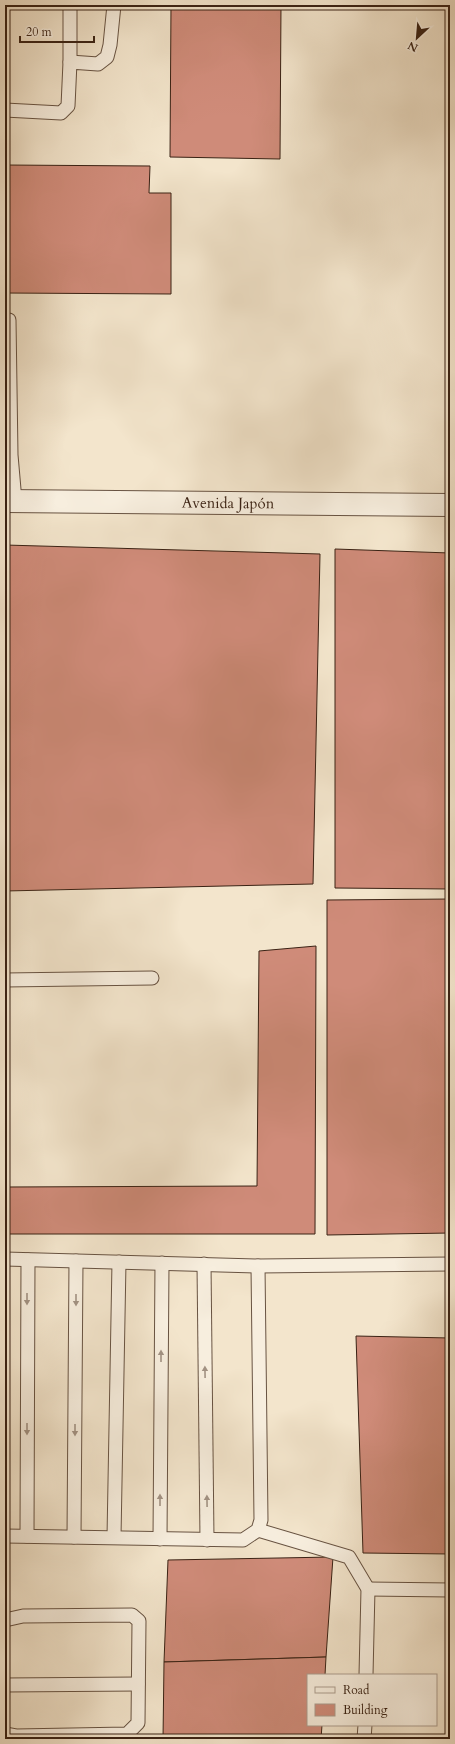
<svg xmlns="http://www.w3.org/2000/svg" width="455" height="1744" font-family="Cardo,serif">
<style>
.building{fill:#cf8b79;stroke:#3a2214}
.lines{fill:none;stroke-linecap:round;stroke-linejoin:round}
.lane-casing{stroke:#685342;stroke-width:15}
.street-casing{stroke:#685342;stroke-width:24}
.lane{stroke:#f7eede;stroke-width:13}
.street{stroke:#f7eede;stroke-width:22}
.oneway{fill:#a29283}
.labels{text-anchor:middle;stroke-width:3;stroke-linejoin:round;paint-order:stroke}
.street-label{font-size:15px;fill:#3a2214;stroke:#f7eede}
</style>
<rect width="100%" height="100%" fill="#f3e5cc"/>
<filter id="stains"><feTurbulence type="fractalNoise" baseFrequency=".005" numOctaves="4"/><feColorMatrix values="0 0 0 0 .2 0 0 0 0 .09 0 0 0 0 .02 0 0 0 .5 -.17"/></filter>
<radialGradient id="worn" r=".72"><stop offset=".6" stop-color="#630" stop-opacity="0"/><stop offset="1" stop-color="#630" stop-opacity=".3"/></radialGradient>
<g class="building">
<polygon points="171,5 281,5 280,159 170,157"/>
<polygon points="5,165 150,166 149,193 171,193 171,294 5,293"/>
<polygon points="5,545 320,554 313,884 5,891"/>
<polygon points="335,549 450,553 450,889 335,888"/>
<polygon points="450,899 450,1233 327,1235 327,900"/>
<polygon points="316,946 315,1234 5,1234 5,1187 257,1186 259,951"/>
<polygon points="356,1336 450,1338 450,1554 363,1553"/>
<polygon points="333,1557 326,1657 164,1662 168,1560"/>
<polygon points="326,1657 325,1675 308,1675 308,1725 322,1725 321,1739 163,1739 164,1662"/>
</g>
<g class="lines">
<defs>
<g id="lane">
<polyline points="70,62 70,5"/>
<polyline points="5,110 61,113 68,106 70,62 98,64 107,57 110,45 114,5"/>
<polyline points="9,320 11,455 15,501"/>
<polyline points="5,980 152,978"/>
<polyline points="5,1259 258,1266 450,1264"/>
<polyline points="204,1264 207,1540"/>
<polyline points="258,1530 349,1557 368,1589 366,1675"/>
<polyline points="5,1536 243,1540 258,1530 261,1520 258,1266"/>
<polyline points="27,1536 28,1260"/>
<polyline points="74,1537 76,1261"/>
<polyline points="114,1537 119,1262"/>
<polyline points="160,1539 162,1263"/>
<polyline points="368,1589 450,1590"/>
<polyline points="5,1620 23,1616 132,1615 139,1621 138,1723 127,1734 16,1736 5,1734"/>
<polyline points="5,1685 138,1684"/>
<polyline points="364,1739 365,1725"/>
</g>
<g id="street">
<path id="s1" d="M 5,501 L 450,505"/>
</g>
</defs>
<use href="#lane" class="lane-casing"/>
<use href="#street" class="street-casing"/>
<use href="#lane" class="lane"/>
<use href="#street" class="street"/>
</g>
<defs><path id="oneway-solid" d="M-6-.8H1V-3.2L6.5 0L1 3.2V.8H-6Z"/></defs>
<g class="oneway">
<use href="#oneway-solid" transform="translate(27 1299) rotate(90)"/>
<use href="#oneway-solid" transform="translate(76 1300) rotate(90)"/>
<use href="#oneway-solid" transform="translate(161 1356) rotate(-90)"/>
<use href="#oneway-solid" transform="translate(205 1372) rotate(-91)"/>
<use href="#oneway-solid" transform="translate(27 1429) rotate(90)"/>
<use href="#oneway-solid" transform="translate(75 1430) rotate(90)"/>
<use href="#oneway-solid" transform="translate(160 1500) rotate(-90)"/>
<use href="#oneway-solid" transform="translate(207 1501) rotate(-91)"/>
</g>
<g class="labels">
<g class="street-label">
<text dy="5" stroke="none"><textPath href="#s1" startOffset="223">Avenida Japón</textPath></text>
</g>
</g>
<rect width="455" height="1744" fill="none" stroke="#f3e5cc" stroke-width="20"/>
<rect x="6" y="6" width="443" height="1732" fill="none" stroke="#3a2214" stroke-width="2"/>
<rect x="10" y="10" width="435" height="1724" fill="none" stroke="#3a2214"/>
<rect x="307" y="1674" width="130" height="52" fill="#f7eede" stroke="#ab9c8d"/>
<rect x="315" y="1687" width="20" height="6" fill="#f7eede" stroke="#ab9c8d"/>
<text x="343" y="1694" font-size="12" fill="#3a2214">Road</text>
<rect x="315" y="1704" width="20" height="12" fill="#cf8b79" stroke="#ab9c8d"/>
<text x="343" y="1714" font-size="12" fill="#3a2214">Building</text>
<g transform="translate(417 38) rotate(206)" stroke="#f7eede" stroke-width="3" paint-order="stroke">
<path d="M0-3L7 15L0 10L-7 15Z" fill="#3a2214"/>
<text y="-6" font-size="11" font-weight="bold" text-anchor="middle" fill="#3a2214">N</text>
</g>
<path d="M20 36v6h74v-6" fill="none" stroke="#3a2214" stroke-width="2"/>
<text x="26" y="36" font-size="12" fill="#3a2214" stroke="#f7eede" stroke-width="3" paint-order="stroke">20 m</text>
<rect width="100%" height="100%" filter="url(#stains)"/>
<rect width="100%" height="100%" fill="url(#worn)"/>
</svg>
